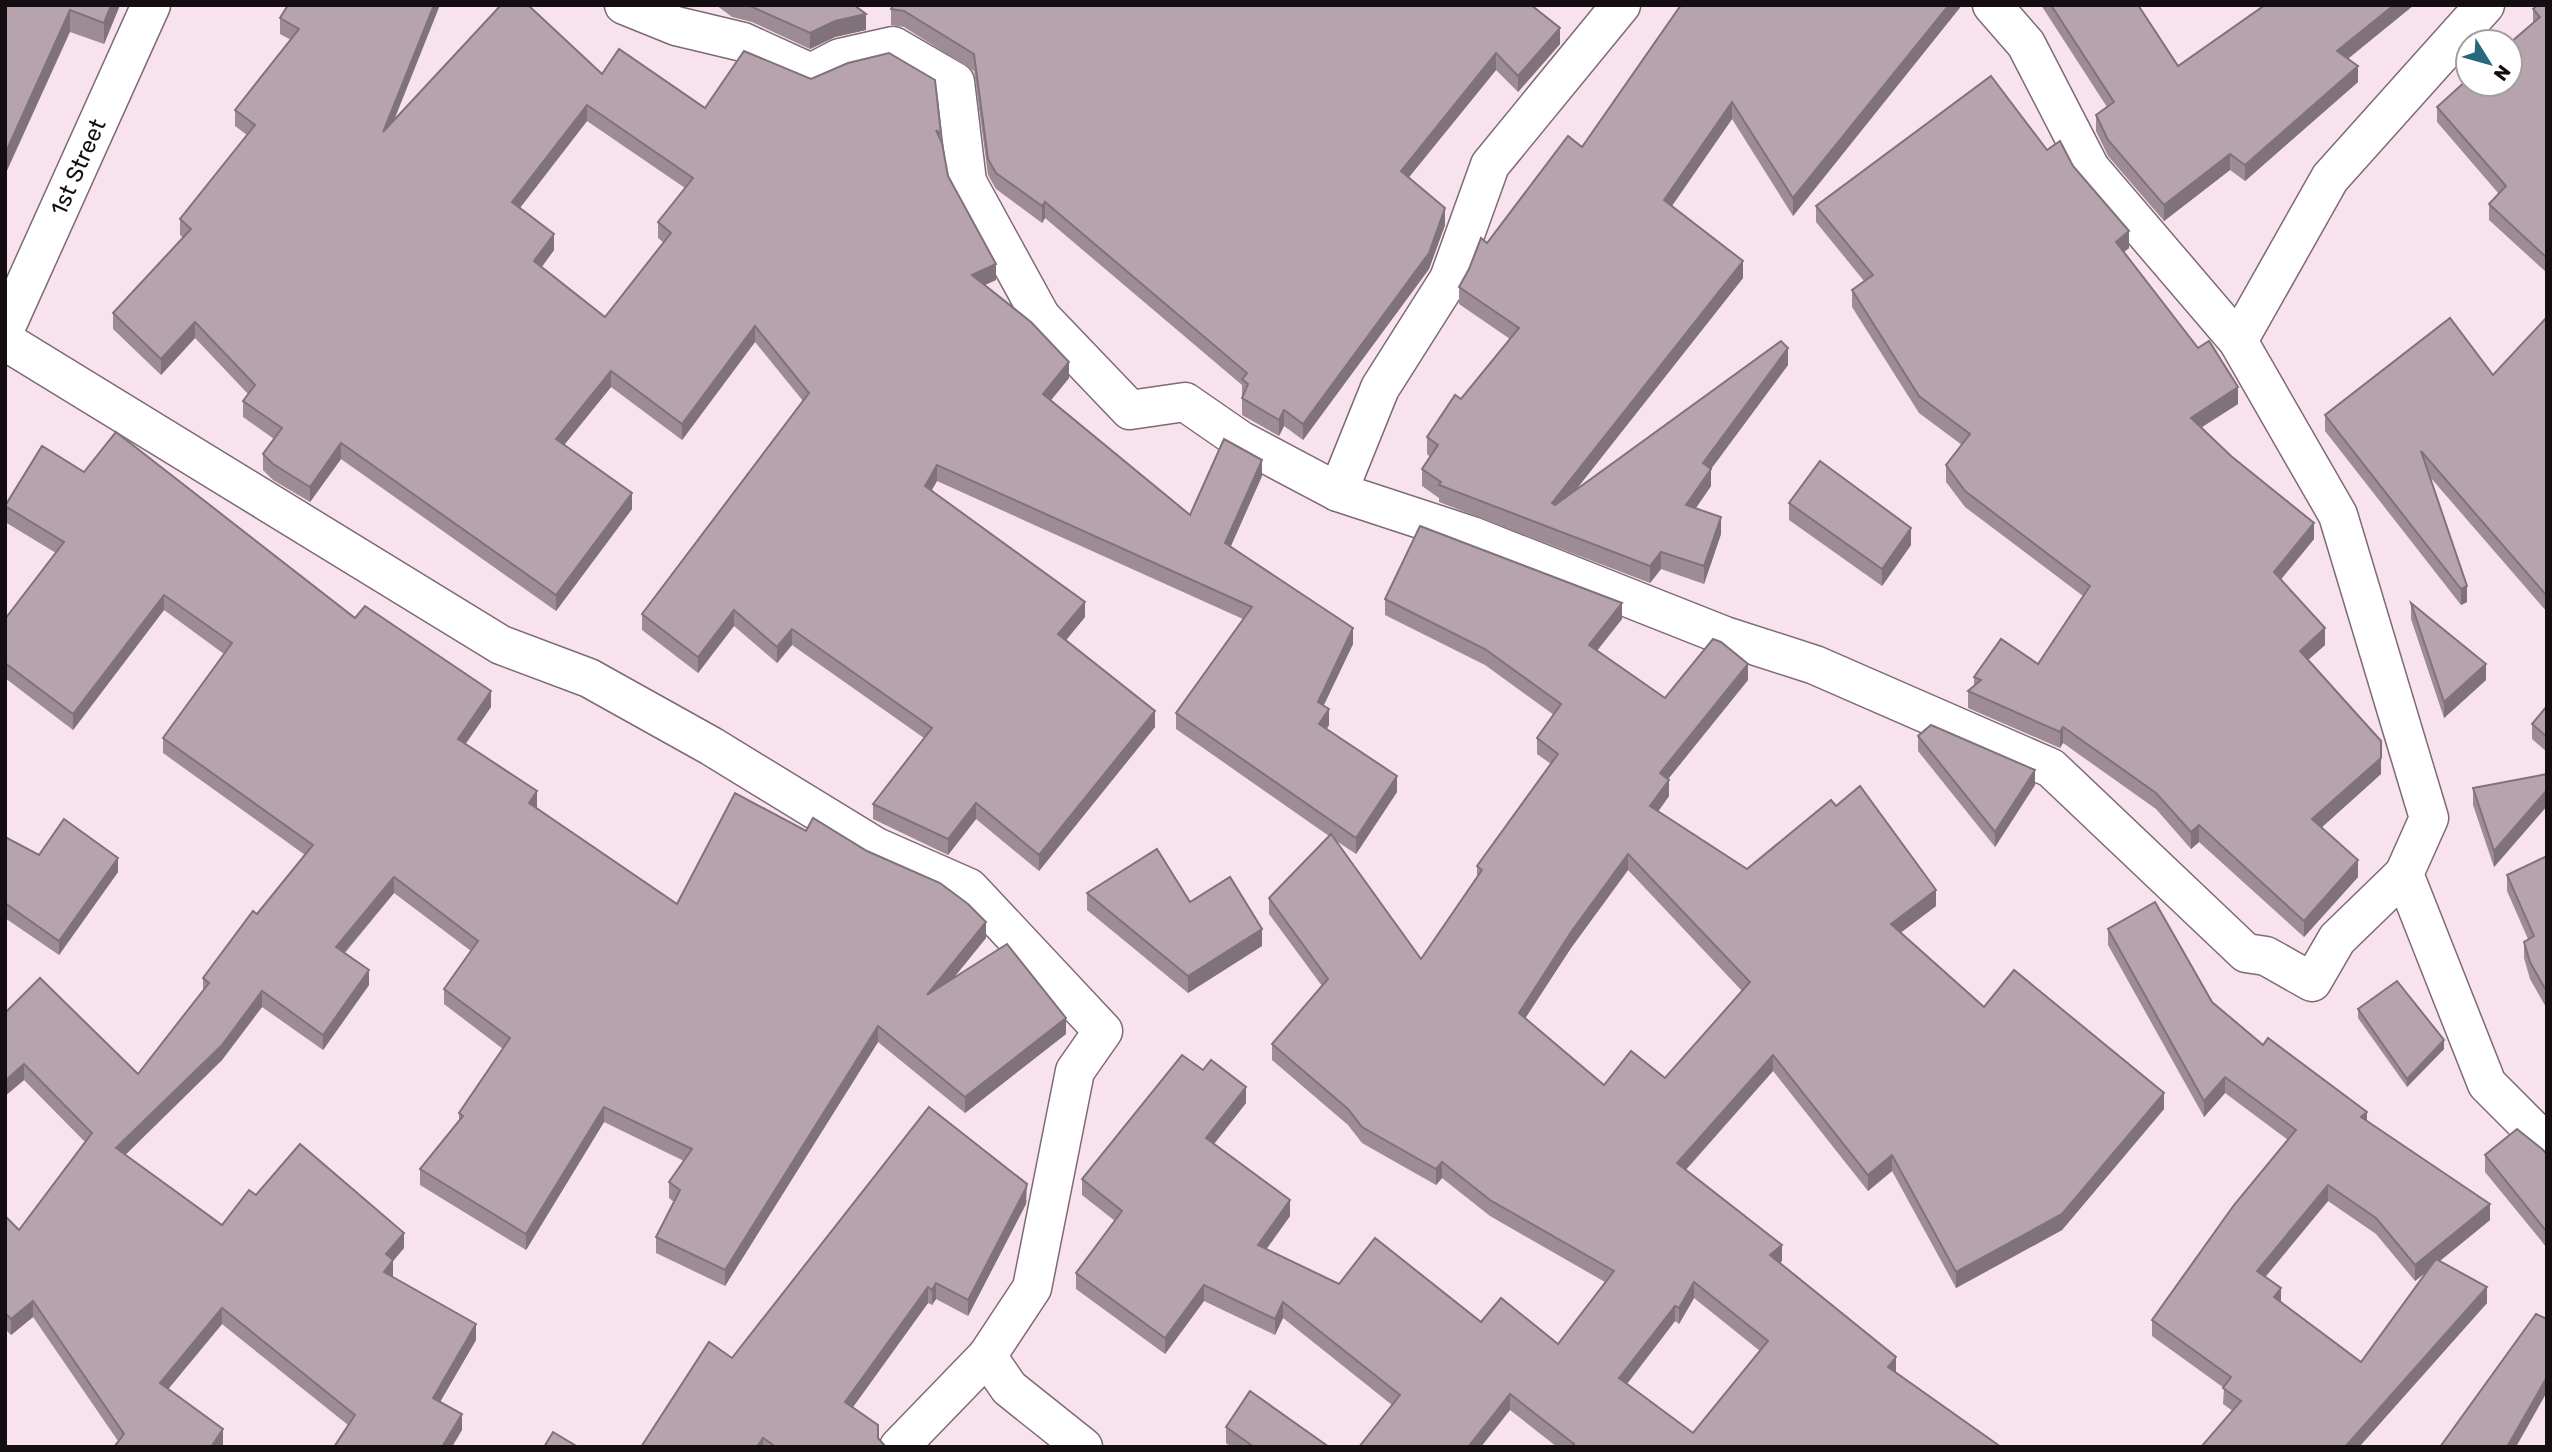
<svg xmlns="http://www.w3.org/2000/svg" width="2552" height="1452" font-family="Rubik,sans-serif">
<style>
.lines{fill:none;stroke-linecap:round;stroke-linejoin:round}
.minor-casing{stroke:#7d6a74;stroke-width:41}
.minor{stroke:#fff;stroke-width:38}
.wall{fill:#9d8c96;fill-rule:evenodd}
.shaded-wall{fill:#80727a}
.building{fill:#b7a3ae;stroke:#80727a;stroke-width:2;fill-rule:evenodd}
.labels{text-anchor:middle;stroke-width:7;stroke-linejoin:round;paint-order:stroke}
.street-label{font-size:23px;fill:#150e11;stroke:#fff}
</style>
<rect width="100%" height="100%" fill="#f8e2ee"/>
<g class="lines">
<defs>
<g id="minor">
<polyline points="624,5 676,26 743,42 811,73 840,58 893,46 955,82 967,182 1041,317 1130,410 1185,402 1240,440 1338,492 1472,536 1725,636 1815,665 2051,768 2246,953 2266,956 2312,982 2337,939 2404,874"/>
<polyline points="1992,5 2026,44 2090,168 2238,341 2338,515 2429,818 2404,874 2487,1084 2547,1144"/>
<polyline points="5,329 151,5"/>
<polyline points="5,341 501,645 589,678 711,746 876,847 969,888 1103,1031 1075,1071 1032,1288 987,1356 899,1447"/>
<polyline points="2238,341 2330,178 2485,5"/>
<polyline points="1338,492 1380,388 1449,279 1490,165 1621,5"/>
<polyline points="987,1356 1009,1388 1083,1447"/>
</g>
</defs>
<use href="#minor" class="minor-casing"/>
<use href="#minor" class="minor"/>
</g>
<g class="wall">
<polygon points="5,5 120,5 104,44 70,32"/>
<path d="M 288,5 L 394,120 L 602,74 L 705,108 L 811,79 L 848,63 L 941,134 L 941,141 L 948,176 L 996,280 L 984,285 L 1069,378 L 1051,400 L 1190,515 L 1262,476 L 1231,546 L 1353,644 L 1324,705 L 1329,725 L 1327,729 L 1397,792 L 1356,854 L 1335,840 L 1421,959 L 1477,877 L 1477,866 L 1551,764 L 1537,754 L 1537,738 L 1554,715 L 1485,665 L 1385,615 L 1385,599 L 1622,619 L 1597,650 L 1665,698 L 1748,680 L 1668,779 L 1669,796 L 1658,812 L 1747,869 L 1836,806 L 1936,906 L 1900,933 L 1984,1007 L 2164,1109 L 2062,1230 L 1956,1288 L 1892,1171 L 1868,1191 L 1773,1071 L 1686,1170 L 1782,1261 L 1780,1263 L 1896,1372 L 2001,1447 L 1557,1447 L 1510,1410 L 1392,1405 L 1283,1318 L 1275,1335 L 1204,1301 L 1165,1354 L 1076,1289 L 1076,1273 L 1115,1221 L 1082,1195 L 1082,1179 L 1246,1103 L 1214,1144 L 1290,1216 L 1266,1249 L 1339,1284 L 1481,1322 L 1558,1344 L 1605,1282 L 1490,1216 L 1442,1178 L 1436,1185 L 1362,1143 L 1348,1125 L 1272,1060 L 1272,1044 L 1322,986 L 1269,914 L 1269,898 L 1329,836 L 1176,729 L 1176,713 L 1243,619 L 937,481 L 932,490 L 1085,617 L 1066,640 L 1155,727 L 1039,871 L 976,819 L 948,855 L 873,819 L 873,804 L 924,738 L 792,645 L 777,663 L 734,626 L 698,673 L 642,630 L 642,614 L 803,401 L 755,342 L 682,440 L 611,387 L 564,445 L 632,509 L 556,611 L 341,459 L 310,502 L 273,480 L 263,470 L 263,454 L 274,439 L 243,417 L 243,401 L 248,394 L 195,338 L 161,375 L 113,329 L 113,313 L 183,238 L 180,235 L 180,219 L 247,135 L 235,126 L 235,110 L 291,40 L 280,34 L 280,18 ZM 587,121 L 685,188 L 658,222 L 658,238 L 664,243 L 605,317 L 542,267 L 554,250 L 520,208 ZM 1628,870 L 1742,991 L 1665,1078 L 1604,1085 L 1525,1018 L 1571,948 ZM 1694,1298 L 1760,1351 L 1693,1433 L 1627,1384 L 1675,1321 L 1679,1324 Z"/>
<polygon points="716,5 854,5 866,30 835,37 810,49 752,22 732,17"/>
<polygon points="1962,5 1793,216 1732,119 1672,206 1743,278 1575,491 1788,365 1711,469 1711,486 1696,508 1721,534 1704,584 1661,569 1650,583 1439,502 1439,498 1422,486 1422,469 1430,457 1427,454 1427,437 1461,399 1510,339 1459,304 1459,287 1487,243 1582,147"/>
<polygon points="2041,5 2138,5 2178,66 2262,7 2260,5 2414,5 2348,59 2358,82 2245,181 2230,170 2164,221 2108,156 2096,131 2096,115 2107,107"/>
<polygon points="2547,5 2547,273 2489,220 2489,204 2499,194 2437,122 2437,107 2533,23 2533,9"/>
<polygon points="891,9 1560,44 1518,92 1496,70 1409,177 1445,225 1429,269 1303,440 1284,426 1279,436 1242,415 1242,385 1045,218 1042,223 996,189 988,175 974,71 904,27 891,25"/>
<polygon points="2047,150 2073,166 2129,248 2124,252 2238,404 2202,427 2314,539 2281,579 2325,645 2308,660 2381,774 2321,828 2358,877 2304,937 2199,842 2191,849 2156,809 2063,743 2060,748 1968,708 1968,691 1974,686 1974,677 2038,664 2083,596 1965,507 1946,482 1946,465 1962,445 1919,413 1852,307 1852,290 1864,281 1816,222 1816,206"/>
<polygon points="2547,317 2547,612 2430,477 2467,602 2461,605 2325,431 2325,415 2493,375"/>
<polygon points="84,472 355,618 491,707 465,744 537,807 536,808 677,904 986,938 953,978 1066,1034 965,1113 878,1042 725,1286 656,1253 656,1237 674,1202 669,1198 669,1182 684,1161 604,1122 526,1250 420,1185 420,1169 459,1121 459,1113 503,1049 444,1004 444,989 471,951 394,893 345,953 369,985 323,1050 262,1007 222,1060 125,1155 222,1225 256,1195 404,1248 393,1261 393,1277 476,1340 440,1402 462,1430 348,1425 222,1324 168,1389 223,1445 118,1441 33,1317 11,1335 5,1329 5,1216 19,1230 85,1142 24,1080 5,1096 5,1013 138,1074 203,991 203,978 305,855 163,753 163,738 224,654 164,610 73,730 5,678 5,619 56,553 5,522 5,506"/>
<polygon points="1789,503 1911,545 1882,586 1789,520"/>
<polygon points="2411,603 2486,680 2444,718 2411,619"/>
<polygon points="2547,706 2547,752 2532,739 2532,724"/>
<polygon points="1918,736 2035,785 1995,847 1918,751"/>
<polygon points="2547,774 2547,806 2494,867 2473,805 2473,788"/>
<polygon points="5,837 39,855 118,872 59,955 5,918"/>
<polygon points="2547,856 2547,1009 2530,979 2524,958 2524,942 2528,939 2507,891 2507,875"/>
<polygon points="1087,893 1190,902 1262,946 1188,993 1087,910"/>
<path d="M 2108,929 L 2212,1002 L 2263,1045 L 2367,1121 L 2490,1220 L 2440,1261 L 2487,1303 L 2359,1447 L 2233,1411 L 2223,1404 L 2224,1388 L 2152,1336 L 2152,1320 L 2288,1140 L 2225,1093 L 2204,1117 L 2108,945 ZM 2328,1201 L 2376,1234 L 2415,1281 L 2427,1272 L 2361,1362 L 2281,1302 L 2265,1277 Z"/>
<polygon points="2358,1009 2444,1049 2407,1087 2358,1018"/>
<polygon points="2547,1154 2547,1248 2485,1172 2485,1155"/>
<polygon points="1027,1200 1026,1204 968,1316 936,1299 932,1305 928,1303 853,1407 886,1447 641,1447 732,1358"/>
<polygon points="1226,1427 1329,1447 1231,1447 1226,1443"/>
</g>
<g class="shaded-wall">
<polygon points="111,5 120,5 104,44 104,23"/>
<polygon points="434,5 440,5 383,148 383,132"/>
<polygon points="1949,5 1962,5 1793,216 1793,198"/>
<polygon points="2394,5 2414,5 2337,67 2337,51"/>
<polygon points="70,10 70,32 5,175 5,154"/>
<polygon points="866,14 866,30 835,37 810,49 810,33 835,21"/>
<polygon points="1560,28 1560,44 1518,92 1518,76"/>
<polygon points="1496,53 1496,70 1401,187 1401,171"/>
<polygon points="2358,66 2358,82 2245,181 2245,165"/>
<polygon points="1732,102 1732,119 1664,217 1664,200"/>
<polygon points="587,105 587,121 512,218 512,202"/>
<polygon points="2230,154 2230,170 2164,221 2164,205"/>
<polygon points="1045,202 1045,218 1042,223 1042,206"/>
<polygon points="1445,208 1445,225 1429,269 1303,440 1303,424"/>
<polygon points="2129,231 2129,248 2116,258 2116,242"/>
<polygon points="554,234 554,250 534,277 534,261"/>
<polygon points="1743,261 1743,278 1552,520 1552,503"/>
<polygon points="996,264 996,280 972,291 972,275"/>
<polygon points="195,322 195,338 161,375 161,359"/>
<polygon points="755,326 755,342 682,440 682,424"/>
<polygon points="1788,348 1788,365 1711,469 1711,486 1686,522 1686,505 1703,463"/>
<polygon points="1069,362 1069,378 1043,410 1043,394"/>
<polygon points="611,371 611,387 556,455 556,439"/>
<polygon points="2238,387 2238,404 2191,434 2191,418"/>
<polygon points="1284,410 1284,426 1279,436 1279,420"/>
<polygon points="341,443 341,459 310,502 310,487"/>
<polygon points="1262,460 1262,476 1225,559 1225,543"/>
<polygon points="937,465 937,481 925,501 925,486"/>
<polygon points="632,493 632,509 556,611 556,595"/>
<polygon points="1721,517 1721,534 1704,584 1704,566"/>
<polygon points="2314,523 2314,539 2274,588 2274,572"/>
<polygon points="1911,528 1911,545 1882,586 1882,569"/>
<polygon points="1661,552 1661,569 1650,583 1650,566"/>
<polygon points="2467,586 2467,602 2461,605 2461,589"/>
<polygon points="164,595 164,610 73,730 73,714"/>
<polygon points="1085,602 1085,617 1058,650 1058,634"/>
<polygon points="1622,603 1622,619 1589,661 1589,645"/>
<polygon points="734,610 734,626 698,673 698,657"/>
<polygon points="1353,628 1353,644 1318,717 1318,702"/>
<polygon points="2325,628 2325,645 2300,667 2300,651"/>
<polygon points="792,629 792,645 777,663 777,647"/>
<polygon points="1748,664 1748,680 1660,789 1660,773"/>
<polygon points="2486,664 2486,680 2444,718 2444,702"/>
<polygon points="491,691 491,707 458,755 458,739"/>
<polygon points="1329,709 1329,725 1319,739 1319,724"/>
<polygon points="1155,711 1155,727 1039,871 1039,855"/>
<polygon points="2063,727 2063,743 2060,748 2060,732"/>
<polygon points="2381,758 2381,774 2312,836 2312,819"/>
<polygon points="2035,770 2035,785 1995,847 1995,832"/>
<polygon points="1397,776 1397,792 1356,854 1356,838"/>
<polygon points="1669,780 1669,796 1650,822 1650,806"/>
<polygon points="2547,790 2547,806 2494,867 2494,851"/>
<polygon points="537,791 537,807 529,819 529,803"/>
<polygon points="976,803 976,819 948,855 948,839"/>
<polygon points="2199,825 2199,842 2191,849 2191,832"/>
<polygon points="1628,854 1628,870 1571,948 1519,1028 1519,1013 1571,932"/>
<polygon points="118,858 118,872 59,955 59,941"/>
<polygon points="2358,860 2358,877 2304,937 2304,921"/>
<polygon points="394,877 394,893 336,962 336,947"/>
<polygon points="1936,890 1936,906 1891,940 1891,924"/>
<polygon points="986,922 986,938 927,1011 927,995"/>
<polygon points="1262,929 1262,946 1188,993 1188,976"/>
<polygon points="369,970 369,985 323,1050 323,1035"/>
<polygon points="262,991 262,1007 222,1060 116,1164 116,1148"/>
<polygon points="1066,1018 1066,1034 965,1113 965,1097"/>
<polygon points="878,1026 878,1042 725,1286 725,1270"/>
<polygon points="2444,1040 2444,1049 2407,1087 2407,1079"/>
<polygon points="1773,1055 1773,1071 1677,1179 1677,1163"/>
<polygon points="24,1064 24,1080 5,1096 5,1081"/>
<polygon points="2225,1077 2225,1093 2204,1117 2204,1101"/>
<polygon points="1246,1087 1246,1103 1206,1154 1206,1138"/>
<polygon points="2164,1093 2164,1109 2062,1230 1956,1288 1956,1272"/>
<polygon points="604,1107 604,1122 526,1250 526,1234"/>
<polygon points="2367,1112 2367,1128 2361,1117"/>
<polygon points="1892,1155 1892,1171 1868,1191 1868,1175"/>
<polygon points="1442,1162 1442,1178 1436,1185 1436,1169"/>
<polygon points="1027,1184 1026,1204 968,1316 968,1300"/>
<polygon points="2328,1185 2328,1201 2257,1287 2257,1271"/>
<polygon points="1290,1200 1290,1216 1258,1261 1258,1245"/>
<polygon points="2490,1204 2490,1220 2415,1281 2415,1265"/>
<polygon points="404,1233 404,1248 393,1261 393,1276 384,1287 384,1272 386,1254"/>
<polygon points="1782,1245 1782,1261 1770,1271 1770,1255"/>
<polygon points="1694,1282 1694,1298 1679,1324 1679,1308"/>
<polygon points="936,1283 936,1299 932,1305 932,1290"/>
<polygon points="1204,1285 1204,1301 1165,1354 1165,1338"/>
<polygon points="928,1287 928,1303 845,1418 845,1402"/>
<polygon points="2487,1287 2487,1303 2359,1447 2345,1447"/>
<polygon points="2281,1288 2281,1304 2274,1297"/>
<polygon points="33,1301 33,1317 11,1335 11,1319"/>
<polygon points="1283,1302 1283,1318 1275,1335 1275,1319"/>
<polygon points="1675,1306 1675,1321 1619,1394 1619,1378"/>
<polygon points="222,1308 222,1324 160,1399 160,1383"/>
<polygon points="476,1324 476,1340 433,1414 433,1398"/>
<polygon points="1896,1357 1896,1373 1888,1367"/>
<polygon points="2547,1377 2547,1392 2516,1447 2507,1447"/>
<polygon points="1510,1394 1510,1410 1481,1447 1468,1447"/>
<polygon points="462,1414 462,1430 452,1447 442,1447"/>
<polygon points="223,1429 223,1445 222,1447 211,1447"/>
<polygon points="763,1438 763,1447 757,1447"/>
</g>
<g class="building">
<polygon points="5,5 111,5 104,23 70,10 5,154"/>
<path d="M 288,5 L 434,5 L 383,132 L 501,5 L 528,5 L 602,74 L 619,49 L 705,108 L 744,51 L 811,79 L 848,63 L 889,53 L 935,80 L 941,134 L 936,130 L 942,143 L 948,176 L 996,264 L 972,275 L 1031,322 L 1069,362 L 1043,394 L 1190,515 L 1224,439 L 1262,460 L 1225,543 L 1353,628 L 1318,702 L 1329,709 L 1319,724 L 1397,776 L 1356,838 L 1176,713 L 1252,607 L 937,465 L 925,486 L 1085,602 L 1058,634 L 1155,711 L 1039,855 L 976,803 L 948,839 L 873,804 L 932,728 L 792,629 L 777,647 L 734,610 L 698,657 L 642,614 L 809,393 L 755,326 L 682,424 L 611,371 L 556,439 L 632,493 L 556,595 L 341,443 L 310,487 L 273,464 L 263,454 L 282,428 L 243,401 L 255,385 L 195,322 L 161,359 L 113,313 L 191,229 L 180,219 L 255,125 L 235,110 L 299,29 L 280,18 ZM 587,105 L 693,178 L 658,222 L 671,233 L 605,317 L 534,261 L 554,234 L 512,202 Z"/>
<polygon points="748,5 854,5 866,14 835,21 810,33"/>
<polygon points="893,5 1531,5 1560,28 1518,76 1496,53 1401,171 1445,208 1429,253 1303,424 1284,410 1279,420 1242,398 1248,384 1242,379 1247,373 1045,202 1042,206 996,173 988,159 974,54 904,11 891,9"/>
<polygon points="1681,5 1949,5 1793,198 1732,102 1664,200 1743,261 1552,503 1555,505 1781,341 1788,348 1703,463 1711,469 1686,505 1721,517 1704,566 1661,552 1650,566 1439,485 1441,482 1422,469 1438,445 1427,437 1455,395 1461,399 1519,328 1459,287 1469,269 1481,238 1487,243 1568,136 1582,147"/>
<polygon points="2051,5 2138,5 2178,66 2265,5 2394,5 2337,51 2358,66 2245,165 2230,154 2164,205 2108,140 2096,115 2114,102"/>
<polygon points="2538,5 2547,5 2547,258 2489,204 2506,186 2437,107 2468,79 2468,84 2510,84 2510,43 2540,17 2533,9"/>
<polygon points="1991,76 2047,150 2060,141 2073,166 2129,231 2116,242 2198,348 2209,341 2238,387 2191,418 2231,456 2314,523 2274,572 2325,628 2300,651 2381,741 2381,758 2312,819 2358,860 2304,921 2199,825 2191,832 2156,793 2063,727 2060,732 1968,691 1981,680 1974,677 2001,639 2038,664 2090,586 1965,491 1946,465 1970,434 1919,396 1852,290 1873,275 1816,206"/>
<polygon points="2547,317 2547,596 2421,451 2467,586 2461,589 2325,415 2450,318 2493,375"/>
<polygon points="116,432 355,618 365,606 491,691 458,739 537,791 529,803 677,904 735,793 806,831 813,818 867,851 940,883 968,904 986,922 927,995 1007,944 1066,1018 965,1097 878,1026 725,1270 656,1237 680,1190 669,1182 692,1149 604,1107 526,1234 420,1169 463,1116 459,1113 510,1038 444,989 478,941 394,877 336,947 369,970 323,1035 262,991 222,1045 116,1148 222,1225 249,1190 256,1195 300,1144 404,1233 386,1254 393,1260 384,1272 476,1324 433,1398 462,1414 442,1447 334,1447 355,1415 222,1308 160,1383 223,1429 211,1447 114,1447 124,1434 33,1301 11,1319 5,1313 5,1216 19,1230 92,1133 24,1064 5,1081 5,1013 40,978 138,1074 209,983 203,978 253,911 257,914 313,845 163,738 232,643 164,595 73,714 5,663 5,619 64,542 5,506 42,446 84,472"/>
<polygon points="1820,461 1911,528 1882,569 1789,503"/>
<path d="M 1420,526 L 1622,603 L 1589,645 L 1665,698 L 1713,639 L 1721,642 L 1748,664 L 1660,773 L 1669,780 L 1650,806 L 1747,869 L 1831,800 L 1836,806 L 1860,786 L 1936,890 L 1891,924 L 1984,1007 L 2014,970 L 2164,1093 L 2062,1214 L 1956,1272 L 1892,1155 L 1868,1175 L 1773,1055 L 1677,1163 L 1782,1245 L 1770,1255 L 1896,1357 L 1888,1367 L 2001,1447 L 1572,1447 L 1574,1444 L 1510,1394 L 1468,1447 L 1359,1447 L 1400,1395 L 1283,1302 L 1275,1319 L 1204,1285 L 1165,1338 L 1076,1273 L 1122,1211 L 1082,1179 L 1182,1055 L 1203,1070 L 1211,1060 L 1246,1087 L 1206,1138 L 1290,1200 L 1258,1245 L 1339,1284 L 1375,1238 L 1481,1322 L 1501,1298 L 1558,1344 L 1614,1271 L 1490,1200 L 1442,1162 L 1436,1169 L 1362,1127 L 1348,1109 L 1272,1044 L 1328,979 L 1269,898 L 1331,834 L 1421,959 L 1482,870 L 1477,866 L 1558,754 L 1537,738 L 1561,704 L 1485,649 L 1385,599 ZM 1628,854 L 1750,982 L 1665,1078 L 1631,1051 L 1604,1085 L 1519,1013 L 1571,932 ZM 1694,1282 L 1768,1341 L 1693,1433 L 1619,1378 L 1675,1306 L 1679,1308 Z"/>
<polygon points="2411,603 2486,664 2444,702"/>
<polygon points="2547,706 2547,737 2532,724"/>
<polygon points="1931,725 2035,770 1995,832 1918,736"/>
<polygon points="2547,774 2547,790 2494,851 2473,788"/>
<polygon points="64,819 118,858 59,941 5,903 5,837 39,855"/>
<polygon points="1157,849 1190,902 1230,877 1262,929 1188,976 1087,893"/>
<polygon points="2547,856 2547,992 2530,962 2524,942 2534,936 2507,875"/>
<polygon points="2155,902 2212,1002 2263,1045 2268,1038 2367,1112 2361,1117 2490,1204 2415,1265 2376,1218 2328,1185 2257,1271 2281,1288 2274,1297 2361,1362 2436,1259 2487,1287 2345,1447 2201,1447 2241,1401 2223,1388 2231,1377 2152,1320 2234,1205 2296,1130 2225,1077 2204,1101 2108,929"/>
<polygon points="2397,981 2444,1040 2407,1079 2358,1009"/>
<polygon points="929,1107 1027,1184 1026,1188 968,1300 936,1283 932,1290 928,1287 845,1402 878,1425 878,1438 886,1447 776,1447 763,1438 757,1447 641,1447 709,1342 732,1358"/>
<polygon points="2517,1129 2542,1149 2547,1154 2547,1232 2485,1155"/>
<polygon points="2536,1314 2547,1319 2547,1377 2507,1447 2440,1447"/>
<polygon points="1250,1391 1329,1447 1254,1447 1226,1427"/>
<polygon points="553,1432 578,1447 544,1447"/>
</g>
<g class="labels">
<g class="street-label">
<text transform="translate(78 167) rotate(-66)" y="8">1st Street</text>
</g>
</g>
<rect width="2552" height="1452" fill="none" stroke="#150e11" stroke-width="14"/>
<g transform="translate(2489 63) rotate(127)"><circle r="33" fill="#ffffff" stroke="#a19fa0" stroke-width="2"/>
<path d="M0-5L12 26L0 18L-12 26Z" fill="#27697c"/>
<text y="-10" font-size="19" font-weight="bold" text-anchor="middle" fill="#150e11">N</text>
</g>
</svg>
